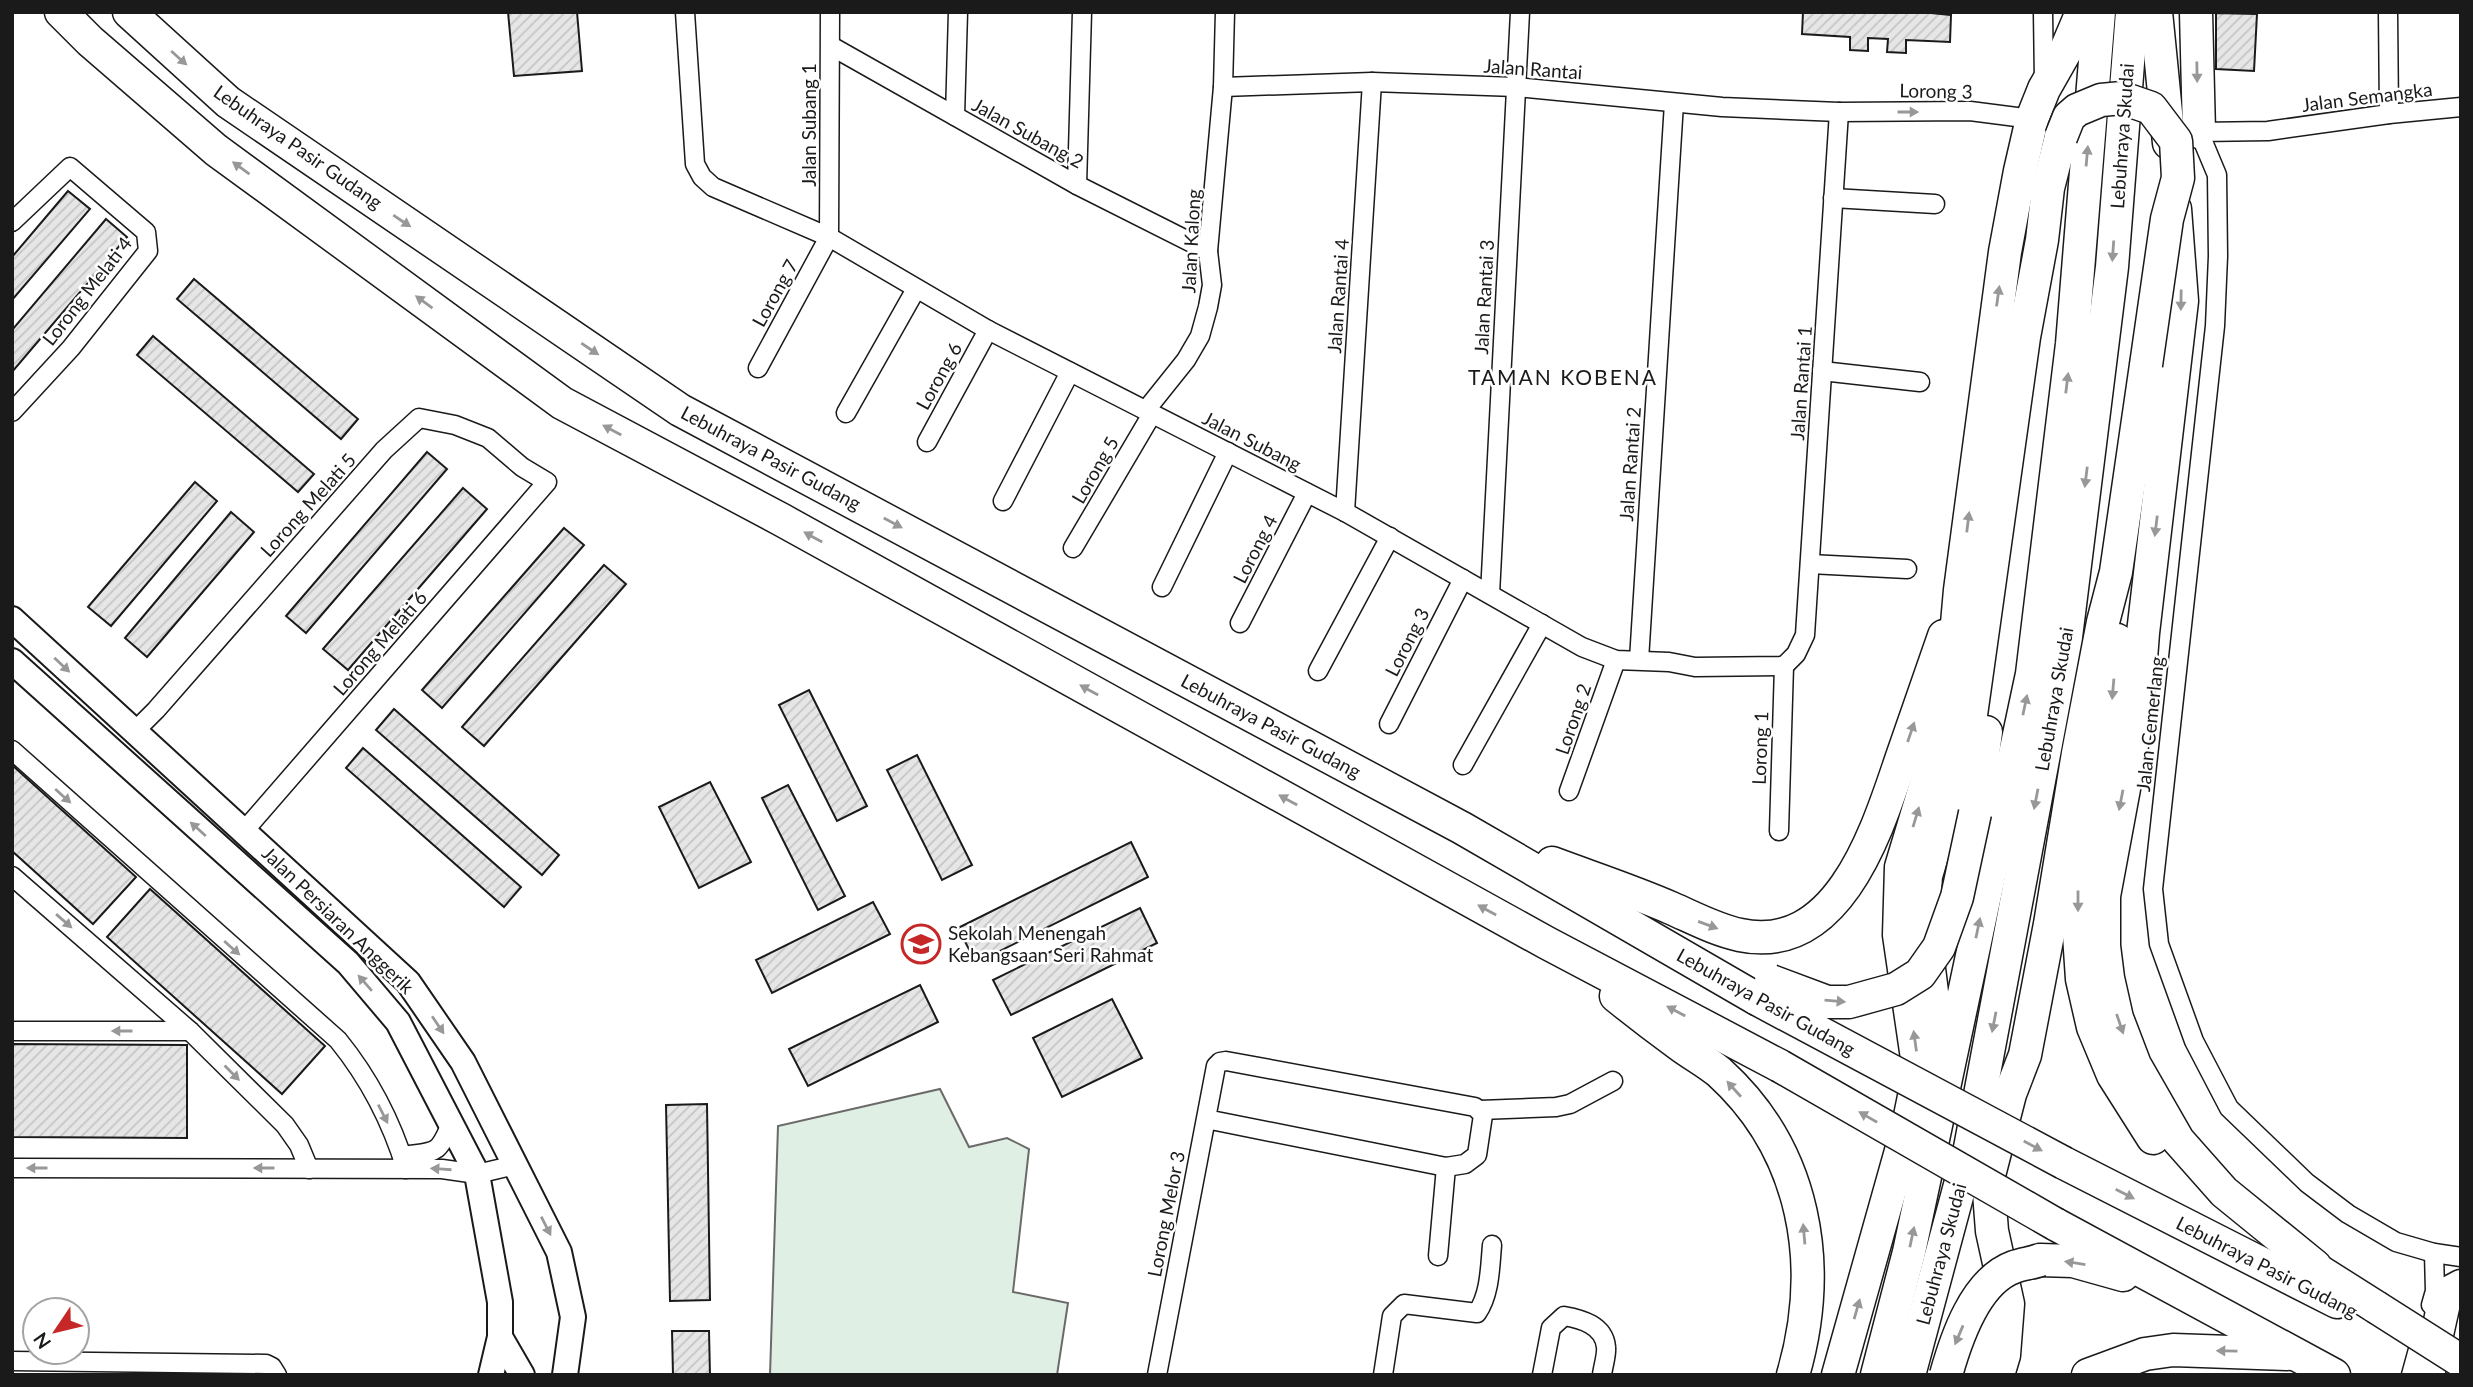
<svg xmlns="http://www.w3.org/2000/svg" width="2473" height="1387" font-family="Lato,sans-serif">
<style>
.pitch{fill:#e0efe3;stroke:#6a6a6a;stroke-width:2}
.building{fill:url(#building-hatch);stroke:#1a1a1a;stroke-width:2}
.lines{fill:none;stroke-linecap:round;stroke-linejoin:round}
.street-casing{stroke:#1a1a1a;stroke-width:21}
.secondary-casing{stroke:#1a1a1a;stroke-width:28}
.highway-casing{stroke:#1a1a1a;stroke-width:35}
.street{stroke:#fff;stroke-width:18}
.secondary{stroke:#fff;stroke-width:24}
.highway{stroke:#fff;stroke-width:32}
.highway-bridge-casing{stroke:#1a1a1a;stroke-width:35;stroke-linecap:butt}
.highway-bridge{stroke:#fff;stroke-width:32}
.oneway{fill:#989898}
.labels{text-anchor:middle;stroke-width:5;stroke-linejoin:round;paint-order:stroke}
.street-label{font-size:19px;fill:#1a1a1a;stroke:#fff}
.poi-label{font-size:19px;fill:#1a1a1a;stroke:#fff;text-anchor:start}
.neighbourhood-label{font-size:21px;letter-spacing:2px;fill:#1a1a1a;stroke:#fff}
</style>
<defs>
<pattern id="building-hatch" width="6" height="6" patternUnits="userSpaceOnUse" patternTransform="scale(1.75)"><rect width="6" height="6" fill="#e6e6e6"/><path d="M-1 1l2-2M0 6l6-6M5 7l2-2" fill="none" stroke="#c5c5c5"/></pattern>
</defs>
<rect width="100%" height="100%" fill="#fff"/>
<polygon class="pitch" points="940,1089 969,1147 1007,1138 1029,1149 1013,1292 1068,1303 1057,1375 770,1375 778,1126"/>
<g class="building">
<polygon points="508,12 577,12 582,71 514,76"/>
<polygon points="1803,12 1921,12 1951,15 1950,42 1906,40 1906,53 1887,52 1888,39 1868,38 1868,51 1850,50 1850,37 1802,34"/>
<polygon points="2216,13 2257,14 2254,71 2216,69"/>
<polygon points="68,191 90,209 12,300 12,257"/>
<polygon points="106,219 127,237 12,372 12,330"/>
<polygon points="194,279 358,419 341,439 177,299"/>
<polygon points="153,336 314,474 298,492 137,355"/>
<polygon points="427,452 447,469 306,633 286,616"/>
<polygon points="195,482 217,501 111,626 88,607"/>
<polygon points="463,488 487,509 348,670 323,649"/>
<polygon points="231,512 254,532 147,657 125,638"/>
<polygon points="564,528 584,545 442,708 422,690"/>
<polygon points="604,565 626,584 484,746 462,727"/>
<polygon points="809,690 867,806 837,821 779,705"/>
<polygon points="394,709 559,855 542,875 376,730"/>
<polygon points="363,748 521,887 504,907 346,768"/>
<polygon points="917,755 972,865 942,880 887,770"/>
<polygon points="12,765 136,877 93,924 12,851"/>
<polygon points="710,782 751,862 699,888 659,807"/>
<polygon points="788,785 845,896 818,910 762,798"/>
<polygon points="1131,842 1148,877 976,963 958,928"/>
<polygon points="150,889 325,1046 282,1094 107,937"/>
<polygon points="873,902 890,934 772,993 756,960"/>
<polygon points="1140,908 1157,943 1011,1015 993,980"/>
<polygon points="920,985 938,1022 808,1086 789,1049"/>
<polygon points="1112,999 1142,1058 1062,1097 1033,1038"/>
<polygon points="12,1044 187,1045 187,1138 12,1137"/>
<polygon points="707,1104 710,1300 670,1301 666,1105"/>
<polygon points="672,1331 709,1331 710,1375 673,1375"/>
</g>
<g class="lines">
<defs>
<g id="street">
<polyline points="685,12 695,164 702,177 713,187 829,237 988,330 1345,512 1582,647 1616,660 1669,662 1695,667 1784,666 1796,654 1805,635 1839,112"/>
<polyline points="2043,12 2044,82"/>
<polyline points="2388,12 2389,114"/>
<polyline points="831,46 1077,185 1208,251"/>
<polyline points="1223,87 1372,82 1516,87 1722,107 1839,112 1970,111 2032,119"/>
<polyline points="2461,107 2389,114 2268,131 2199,132 2217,175 2218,256 2215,326 2153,889 2159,944 2194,1041 2229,1108 2307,1183 2348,1214 2396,1242 2434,1253 2461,1257"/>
<polyline points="955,116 958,12"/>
<polyline points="1077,185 1082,12"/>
<polyline points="1833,198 1935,204"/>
<polyline points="12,222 70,167 146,232 148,251 71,348 12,412"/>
<polyline points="758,368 829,237 830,12"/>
<polyline points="1822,371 1920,382"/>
<polyline points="1146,410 1186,360 1200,336 1208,307 1212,285 1208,251 1223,87 1225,12"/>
<polyline points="846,413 916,289"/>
<polyline points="927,442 988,330"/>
<polyline points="1003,501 1070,372"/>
<polyline points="1345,512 1372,82"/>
<polyline points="1073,548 1152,414"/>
<polyline points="1810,564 1907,569"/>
<polyline points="1162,587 1228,452"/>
<polyline points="1490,594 1520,12"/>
<polyline points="1240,623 1307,493"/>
<polyline points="1639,660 1674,103"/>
<polyline points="1318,671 1390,537"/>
<polyline points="1389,724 1463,579"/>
<polyline points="134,732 156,710 384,450 419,418 455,425 488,438 522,467 547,482 244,831"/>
<path d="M 12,750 L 338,1040 C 368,1077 392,1123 406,1169"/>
<polyline points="1463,765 1542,624"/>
<polyline points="1569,791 1616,660"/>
<polyline points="1779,831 1784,666"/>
<polyline points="12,876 190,1031 285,1125 299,1145 309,1169"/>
<polyline points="12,1031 190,1031"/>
<polyline points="1480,1110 1556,1107 1570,1104 1613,1081"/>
<path d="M 402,1156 C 435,1151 437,1157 451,1124"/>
<polyline points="12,1168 442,1169 477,1174 515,1165"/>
<polyline points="1438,1256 1446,1167"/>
<polyline points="2431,1305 2435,1291 2434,1253"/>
<polyline points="12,1361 266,1364 272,1367 277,1375"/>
<polyline points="1157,1375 1216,1066 1220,1062 1226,1061 1475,1107 1483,1115 1477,1155 1465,1164 1446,1167 1206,1119"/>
<path d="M 1383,1375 L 1392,1316 L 1404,1304 L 1477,1313 C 1490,1294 1490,1268 1492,1245"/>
<path d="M 1542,1375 L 1551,1328 L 1564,1316 C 1581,1319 1604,1325 1606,1347 C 1607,1355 1603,1366 1602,1375"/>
<polyline points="2411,1375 2422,1335"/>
</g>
<g id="secondary">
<polyline points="12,619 408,982 463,1062 559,1252 573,1317 565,1375"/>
<polyline points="12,661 348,963 398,1022 477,1174 500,1302 500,1337 491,1375"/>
<polyline points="500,1337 522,1375"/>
</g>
<g id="highway">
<polyline points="61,12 90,41 216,150 562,403 782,520 1547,943 1780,1066"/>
<polyline points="129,12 228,102 680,410 1462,828 1757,999"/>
<polyline points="2156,12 2169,143"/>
<polyline points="2196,12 2199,132"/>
<polyline points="2175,209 2182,301 2143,633 2136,724 2104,896 2104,946 2108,978 2117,1018 2135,1065 2178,1140 2224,1192 2315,1266"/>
<polyline points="2117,640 2112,705 2077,870 2078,920 2082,979 2093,1027 2113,1075 2153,1138"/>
<polyline points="1975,813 1986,732"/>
<path d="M 1552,863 C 1592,878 1632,891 1671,908 C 1694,918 1716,930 1740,935 C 1840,956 1878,827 1902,757 C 1916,717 1930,676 1944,636"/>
<path d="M 1616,996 C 1637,1013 1658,1029 1680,1045 C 1692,1054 1707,1062 1719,1072 C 1806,1151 1825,1265 1793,1375"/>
<polyline points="1939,1062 1939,1047 1923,922 1926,876 1969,729 2024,337 2042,240 2048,188 2061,137"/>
<polyline points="2064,1163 2337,1302"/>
<polyline points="2055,1224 2334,1375"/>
<polyline points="2297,1257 2376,1307"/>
<polyline points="2040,1260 2073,1261 2123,1275"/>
<polyline points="1838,1375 1908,1126 1919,1072 1899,935 1901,867 1929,774 1952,680 1960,590 2005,252 2020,171 2032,119 2044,89 2065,52 2082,12"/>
<polyline points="1877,1375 1909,1252 2032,674 2072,344 2099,12"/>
<polyline points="1909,1375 1970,1148 2066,637 2112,267 2132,12"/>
<polyline points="1974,1375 1985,1341 1986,1312"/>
<polyline points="1998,1375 2004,1355 2008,1304 1992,1231 1988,1179 2010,1094 2025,1055 2050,924 2078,753 2103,622 2116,572 2146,365"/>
<polyline points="2088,1375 2145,1354 2173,1350 2287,1354"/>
<polyline points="2428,1375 2446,1294 2461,1286"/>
</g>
</defs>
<use href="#street" class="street-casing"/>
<use href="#secondary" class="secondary-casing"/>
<use href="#highway" class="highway-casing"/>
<use href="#street" class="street"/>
<use href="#secondary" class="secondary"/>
<use href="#highway" class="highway"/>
<defs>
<g id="highway-bridge">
<polyline points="2061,137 2069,117 2077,110 2101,100 2122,98 2151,108 2176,141 2178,178 2167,219 2146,365"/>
<polyline points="1771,981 1827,1002 1849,1002 1896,989 1920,974 1939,947 1957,897 1975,813"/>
<polyline points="1757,999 2064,1163"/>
<polyline points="1780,1066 2055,1224"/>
<polyline points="2376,1307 2461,1361"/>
<path d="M 1946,1375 C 1956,1339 1975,1281 2014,1267 C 2022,1264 2032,1263 2040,1260"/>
</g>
</defs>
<use href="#highway-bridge" class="highway-bridge-casing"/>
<use href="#highway-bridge" class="highway-bridge"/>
</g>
<defs><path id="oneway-solid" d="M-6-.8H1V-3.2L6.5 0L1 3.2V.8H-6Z" transform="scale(1.75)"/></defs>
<g class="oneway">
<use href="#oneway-solid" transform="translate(179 58) rotate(42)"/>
<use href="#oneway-solid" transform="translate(2197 72) rotate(89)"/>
<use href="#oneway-solid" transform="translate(1908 112)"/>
<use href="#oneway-solid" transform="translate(2087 156) rotate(-85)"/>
<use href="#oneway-solid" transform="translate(241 168) rotate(-144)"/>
<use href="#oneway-solid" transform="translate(402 221) rotate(34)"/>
<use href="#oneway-solid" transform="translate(2113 251) rotate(94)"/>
<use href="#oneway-solid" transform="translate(1998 296) rotate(-82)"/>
<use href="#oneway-solid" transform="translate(2181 300) rotate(91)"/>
<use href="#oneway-solid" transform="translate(424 302) rotate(-144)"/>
<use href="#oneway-solid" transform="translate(590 349) rotate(34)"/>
<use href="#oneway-solid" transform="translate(2067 383) rotate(-83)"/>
<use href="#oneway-solid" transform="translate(612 430) rotate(-152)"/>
<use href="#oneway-solid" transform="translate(2086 477) rotate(97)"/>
<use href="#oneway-solid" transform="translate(1968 522) rotate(-83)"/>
<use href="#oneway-solid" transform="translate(893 523) rotate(28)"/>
<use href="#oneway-solid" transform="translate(2156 526) rotate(97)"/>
<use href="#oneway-solid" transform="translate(813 537) rotate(-151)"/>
<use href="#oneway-solid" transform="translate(62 665) rotate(43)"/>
<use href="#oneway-solid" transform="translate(2113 689) rotate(95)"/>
<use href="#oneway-solid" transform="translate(1089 690) rotate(-151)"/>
<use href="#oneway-solid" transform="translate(2025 705) rotate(-78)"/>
<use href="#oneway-solid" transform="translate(1911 732) rotate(-71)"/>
<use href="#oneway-solid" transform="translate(63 796) rotate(42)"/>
<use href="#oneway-solid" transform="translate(2036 799) rotate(101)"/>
<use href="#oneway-solid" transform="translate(1288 800) rotate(-151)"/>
<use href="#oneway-solid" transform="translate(2121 800) rotate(101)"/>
<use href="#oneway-solid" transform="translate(1916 817) rotate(-73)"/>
<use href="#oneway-solid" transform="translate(198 829) rotate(-138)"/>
<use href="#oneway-solid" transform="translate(2078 901) rotate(90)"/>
<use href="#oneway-solid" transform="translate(1487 910) rotate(-151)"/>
<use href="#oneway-solid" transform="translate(64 921) rotate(41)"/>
<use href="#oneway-solid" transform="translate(1708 925) rotate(20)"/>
<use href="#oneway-solid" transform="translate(1978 928) rotate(-78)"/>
<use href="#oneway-solid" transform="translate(232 948) rotate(42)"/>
<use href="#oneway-solid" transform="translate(365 983) rotate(-131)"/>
<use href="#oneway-solid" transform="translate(1835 1001) rotate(5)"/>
<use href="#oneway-solid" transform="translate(1676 1011) rotate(-152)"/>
<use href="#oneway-solid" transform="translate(1994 1022) rotate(101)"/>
<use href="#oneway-solid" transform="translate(2120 1024) rotate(71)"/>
<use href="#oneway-solid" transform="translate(438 1025) rotate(56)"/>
<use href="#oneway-solid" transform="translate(122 1031) rotate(-180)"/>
<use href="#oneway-solid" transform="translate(1915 1041) rotate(-98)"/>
<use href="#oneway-solid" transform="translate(232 1073) rotate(45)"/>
<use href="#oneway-solid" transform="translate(1734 1089) rotate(-132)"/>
<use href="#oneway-solid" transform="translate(383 1114) rotate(63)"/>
<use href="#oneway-solid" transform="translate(1868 1117) rotate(-150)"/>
<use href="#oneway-solid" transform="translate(2033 1146) rotate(28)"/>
<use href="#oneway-solid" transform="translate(37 1168) rotate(-180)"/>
<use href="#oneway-solid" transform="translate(264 1168) rotate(-180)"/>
<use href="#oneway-solid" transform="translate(441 1169) rotate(-176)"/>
<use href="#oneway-solid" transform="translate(2125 1194) rotate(27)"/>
<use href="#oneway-solid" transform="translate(546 1226) rotate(63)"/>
<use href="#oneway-solid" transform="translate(1804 1234) rotate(-95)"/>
<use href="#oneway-solid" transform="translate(1912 1237) rotate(-78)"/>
<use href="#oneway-solid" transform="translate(2075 1263) rotate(-171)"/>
<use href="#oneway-solid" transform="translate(1857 1309) rotate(-74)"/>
<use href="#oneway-solid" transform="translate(1959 1335) rotate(113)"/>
<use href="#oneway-solid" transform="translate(2227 1351) rotate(-179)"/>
</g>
<defs>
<symbol id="school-ring" viewBox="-11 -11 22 22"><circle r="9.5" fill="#fff" stroke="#c62828" stroke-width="1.5"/><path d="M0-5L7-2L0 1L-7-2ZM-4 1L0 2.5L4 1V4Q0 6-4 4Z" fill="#c62828"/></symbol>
</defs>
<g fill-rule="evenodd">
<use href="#school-ring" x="899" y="922" width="44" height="44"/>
</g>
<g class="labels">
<g class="street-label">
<text transform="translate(1533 69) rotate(4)" y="7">Jalan Rantai</text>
<text transform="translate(1936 91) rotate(1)" y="7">Lorong 3</text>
<text transform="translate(2367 97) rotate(-7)" y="7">Jalan Semangka</text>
<text transform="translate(809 125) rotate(-90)" y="7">Jalan Subang 1</text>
<text transform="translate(1028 133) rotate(29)" y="7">Jalan Subang 2</text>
<text transform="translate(2122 136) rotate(-86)" y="7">Lebuhraya Skudai</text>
<text transform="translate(298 147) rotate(35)" y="7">Lebuhraya Pasir Gudang</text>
<text transform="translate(1191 241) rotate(-87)" y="7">Jalan Kalong</text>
<text transform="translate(87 291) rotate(-52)" y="7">Lorong Melati 4</text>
<text transform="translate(775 293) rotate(-61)" y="7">Lorong 7</text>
<text transform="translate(1338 296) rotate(-86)" y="7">Jalan Rantai 4</text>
<text transform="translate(1484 297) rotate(-87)" y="7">Jalan Rantai 3</text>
<text transform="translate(939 376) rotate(-61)" y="7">Lorong 6</text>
<text transform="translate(1801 383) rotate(-86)" y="7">Jalan Rantai 1</text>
<text transform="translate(1252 441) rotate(27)" y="7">Jalan Subang</text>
<text transform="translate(771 458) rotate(28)" y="7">Lebuhraya Pasir Gudang</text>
<text transform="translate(1630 464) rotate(-86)" y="7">Jalan Rantai 2</text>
<text transform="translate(1095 470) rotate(-60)" y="7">Lorong 5</text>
<text transform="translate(308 505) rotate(-48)" y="7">Lorong Melati 5</text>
<text transform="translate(1255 549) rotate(-63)" y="7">Lorong 4</text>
<text transform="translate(1407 642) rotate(-63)" y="7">Lorong 3</text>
<text transform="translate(380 643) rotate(-49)" y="7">Lorong Melati 6</text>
<text transform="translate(2054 699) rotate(-80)" y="7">Lebuhraya Skudai</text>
<text transform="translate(1573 719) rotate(-71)" y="7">Lorong 2</text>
<text transform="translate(2150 724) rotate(-84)" y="7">Jalan Cemerlang</text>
<text transform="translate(1271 726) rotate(28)" y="7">Lebuhraya Pasir Gudang</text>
<text transform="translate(1760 748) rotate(-88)" y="7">Lorong 1</text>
<text transform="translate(338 920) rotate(44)" y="7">Jalan Persiaran Anggerik</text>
<text transform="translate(1766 1002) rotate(29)" y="7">Lebuhraya Pasir Gudang</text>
<text transform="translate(1166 1214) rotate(-79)" y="7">Lorong Melor 3</text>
<text transform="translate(1941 1254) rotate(-75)" y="7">Lebuhraya Skudai</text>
<text transform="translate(2267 1267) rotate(27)" y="7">Lebuhraya Pasir Gudang</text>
</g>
<g class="poi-label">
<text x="948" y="940">Sekolah Menengah<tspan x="948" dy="22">Kebangsaan Seri Rahmat</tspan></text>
</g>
<g class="neighbourhood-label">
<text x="1563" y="385">TAMAN KOBENA</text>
</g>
</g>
<rect width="2473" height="1387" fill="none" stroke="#1a1a1a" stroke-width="28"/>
<g transform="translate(56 1331) rotate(235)"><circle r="33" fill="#ffffff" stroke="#a3a3a3" stroke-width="2"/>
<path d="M0-5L12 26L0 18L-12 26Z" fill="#c62828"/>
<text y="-10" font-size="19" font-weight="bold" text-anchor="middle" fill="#1a1a1a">N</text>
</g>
</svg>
